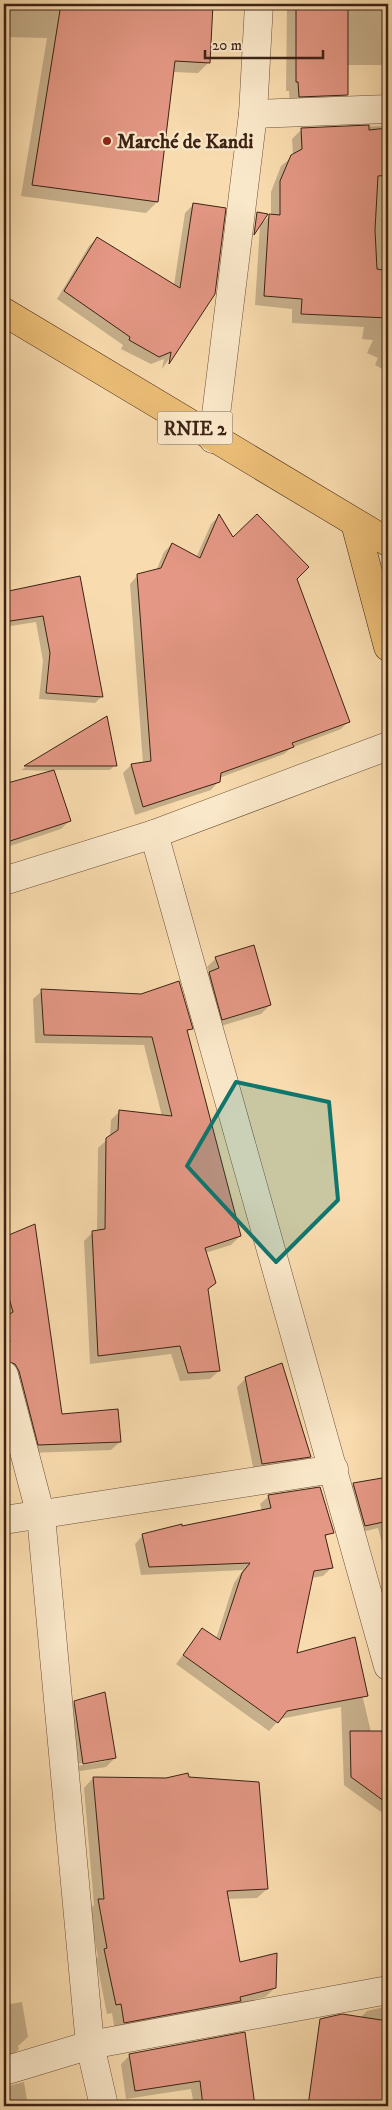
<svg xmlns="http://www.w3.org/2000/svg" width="392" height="2110" font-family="'IM FELL DW Pica',serif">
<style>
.shadow{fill:#0003;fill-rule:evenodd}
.building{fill:#e39784;stroke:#3d2314}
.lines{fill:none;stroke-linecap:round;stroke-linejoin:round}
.minor-casing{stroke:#6c513a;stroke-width:29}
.primary-casing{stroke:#3d2314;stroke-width:29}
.minor{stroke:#fae8ca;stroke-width:28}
.primary{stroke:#ecbe77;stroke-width:28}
.marked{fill:#0f766e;fill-opacity:0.2;stroke:#0f766e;stroke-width:4;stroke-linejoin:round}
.poi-dot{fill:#8f2418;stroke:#fae8ca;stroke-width:2}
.labels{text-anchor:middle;stroke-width:4.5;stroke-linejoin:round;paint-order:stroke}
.shield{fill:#fae8ca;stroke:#765e4b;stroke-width:1}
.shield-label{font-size:19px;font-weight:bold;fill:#3d2314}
.poi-label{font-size:20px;font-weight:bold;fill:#3d2314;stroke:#fae8ca;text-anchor:start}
</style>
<rect width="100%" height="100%" fill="#f8dbae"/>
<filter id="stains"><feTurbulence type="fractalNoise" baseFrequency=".004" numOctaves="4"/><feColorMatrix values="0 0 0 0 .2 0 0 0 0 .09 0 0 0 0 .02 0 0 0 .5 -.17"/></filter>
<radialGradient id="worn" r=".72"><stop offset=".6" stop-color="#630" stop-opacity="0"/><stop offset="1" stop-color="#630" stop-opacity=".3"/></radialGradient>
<g class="shadow">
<polygon points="4,4 211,4 209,62 198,73 172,72 157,202 146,213 21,196 47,38 4,37"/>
<polygon points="287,4 388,4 388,65 347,65 347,94 337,104 290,106 289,91 286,91"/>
<polygon points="388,126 388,372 375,365 378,358 367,353 373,340 362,339 364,327 292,323 292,309 255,305 260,225 271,215 271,192 281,166 293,156 292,139 302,129"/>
<polygon points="193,205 214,294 162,369 164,359 151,364 121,349 123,345 57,299 89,246 97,238 174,285 185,213"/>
<polygon points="219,516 349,721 341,729 291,748 284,754 219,778 219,781 211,790 135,815 123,773 131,765 143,764 130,584 138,575 156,571 164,552 172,544 196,558 211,524"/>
<polygon points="79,577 102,696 95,703 39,699 43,661 36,622 4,627 4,593"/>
<polygon points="106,718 115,765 110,770 53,770 70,820 61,829 4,848 4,785 53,771 21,770"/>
<polygon points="216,958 270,1005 261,1014 214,1028 201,981 209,973 207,967"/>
<polygon points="42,991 191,1028 186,1033 240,1236 231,1245 205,1253 215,1283 207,1291 219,1371 210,1379 180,1381 171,1354 90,1364 84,1241 93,1232 97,1232 98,1148 110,1137 111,1120 119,1112 162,1116 144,1045 35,1043 33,999"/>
<polygon points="34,1226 61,1415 120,1442 111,1450 30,1453 4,1368 4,1238"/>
<polygon points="246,1378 310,1456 301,1465 254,1472 237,1387"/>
<polygon points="4,1467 6,1479 4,1482"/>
<polygon points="388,1478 388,1564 378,1528 358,1533 346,1491 353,1484"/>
<polygon points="269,1496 330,1533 324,1538 331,1568 323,1576 311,1578 296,1655 349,1640 388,1803 381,1812 344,1785 341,1707 280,1719 269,1731 176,1664 202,1630 216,1639 234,1583 243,1570 141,1575 135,1544 143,1535 262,1511 260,1504"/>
<polygon points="4,1660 9,1692 4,1697"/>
<path d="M 75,1702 L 115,1758 L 106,1767 L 74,1772 L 66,1711 ZM 106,1759 L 106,1761 L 77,1766 L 76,1764 Z"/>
<polygon points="93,1778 188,1778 267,1889 257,1898 227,1899 239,1964 275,1988 265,1997 237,2004 230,2010 115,2031 112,2013 107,2014 96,1959 98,1957 89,1910 94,1905 84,1788"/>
<polygon points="22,2002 28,2037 18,2046 19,2049 10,2058 4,2060 4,2005"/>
<polygon points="388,2006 388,2106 331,2106 319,2027 327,2018 360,2018 367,2011"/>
<polygon points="244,2034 254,2106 194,2106 191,2089 126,2099 121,2064 130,2055"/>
<polygon points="24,2082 28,2106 4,2106 4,2087"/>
</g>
<g class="building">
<polygon points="61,4 213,4 210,63 175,61 158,202 32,185"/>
<polygon points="296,4 348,4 348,95 299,97 298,82 296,82"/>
<polygon points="369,125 369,130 388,128 388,175 378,176 375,230 377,269 388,271 388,318 301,314 302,299 264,296 269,214 280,215 280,181 291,155 302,149 301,128"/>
<polygon points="193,203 226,208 215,294 169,364 171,352 159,357 129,340 130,337 64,291 97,237 180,288"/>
<polygon points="257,212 268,214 254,235"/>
<polygon points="219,514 233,537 257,514 309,567 297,579 350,722 292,743 294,747 221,773 220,782 143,807 131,764 151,761 137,574 161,568 172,543 200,558"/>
<polygon points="80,576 103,697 46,693 50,653 43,616 4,622 4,592"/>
<polygon points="107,716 117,766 24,766"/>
<polygon points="54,770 71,821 4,843 4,784"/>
<polygon points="254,945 271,1005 222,1020 209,972 219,968 215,957"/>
<polygon points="179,981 193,1029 187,1030 241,1236 205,1248 216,1283 208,1289 220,1371 188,1373 180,1346 98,1356 92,1231 105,1229 106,1138 118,1130 119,1110 172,1116 152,1037 44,1035 41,989 141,994"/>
<polygon points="35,1224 62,1414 118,1409 121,1442 38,1445 19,1371 15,1364 4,1360 4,1343 10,1342 5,1317 13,1312 4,1281 4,1237"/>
<polygon points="282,1363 311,1457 262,1464 245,1377"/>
<polygon points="388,1477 388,1521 365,1526 353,1483"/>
<polygon points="320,1487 334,1533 325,1535 333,1568 314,1571 297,1653 355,1637 368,1696 287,1711 278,1723 183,1655 202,1628 220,1640 242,1573 250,1563 149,1567 142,1534 182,1524 182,1526 271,1508 268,1495"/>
<polygon points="105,1692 116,1758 83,1764 74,1701"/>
<polygon points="350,1731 382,1731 388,1766 388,1804 351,1777"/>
<polygon points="188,1773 189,1777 259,1782 268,1889 227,1891 240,1962 277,1953 276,1988 240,1997 241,2001 124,2023 121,2004 116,2005 104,1949 107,1948 98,1899 104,1899 93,1777 166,1778"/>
<polygon points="342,2014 388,2021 388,2106 308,2106 320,2019"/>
<polygon points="245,2032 255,2106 203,2106 200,2081 135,2091 129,2054"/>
</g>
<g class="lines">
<defs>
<g id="minor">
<polyline points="253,114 388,109"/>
<polyline points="213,439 253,114 259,4"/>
<polyline points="154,834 388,1666"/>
<polyline points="4,881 154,834 388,746"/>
<polyline points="4,1375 41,1516 90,2045 104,2106"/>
<polyline points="4,1520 334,1469"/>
<polyline points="4,2071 90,2045 388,1990"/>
</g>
<g id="primary">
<polyline points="4,312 388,542"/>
<polyline points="355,523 388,647"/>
</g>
</defs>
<use href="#minor" class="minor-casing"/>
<use href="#primary" class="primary-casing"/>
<use href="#minor" class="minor"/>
<use href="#primary" class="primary"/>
</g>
<path class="marked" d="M 236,1082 L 329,1102 L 338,1200 L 276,1262 L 187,1166 Z"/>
<circle class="poi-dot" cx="107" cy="141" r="5"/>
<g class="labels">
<rect class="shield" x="157.5" y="411.5" width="75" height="33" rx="4"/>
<g class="shield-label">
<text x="195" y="435">RNIE 2</text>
</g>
<g class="poi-label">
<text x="117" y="148">Marché de Kandi</text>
</g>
</g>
<rect width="392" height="2110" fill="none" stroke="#f8dbae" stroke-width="20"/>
<rect x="5" y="5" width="382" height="2100" fill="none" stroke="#3d2314" stroke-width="2.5"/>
<rect x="10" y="10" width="372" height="2090" fill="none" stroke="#3d2314"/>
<path d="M205 50v8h118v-8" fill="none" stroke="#3d2314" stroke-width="2.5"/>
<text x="212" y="50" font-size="15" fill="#3d2314" stroke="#fae8ca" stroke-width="4" paint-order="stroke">20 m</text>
<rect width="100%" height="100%" filter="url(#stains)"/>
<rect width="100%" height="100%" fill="url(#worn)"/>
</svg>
